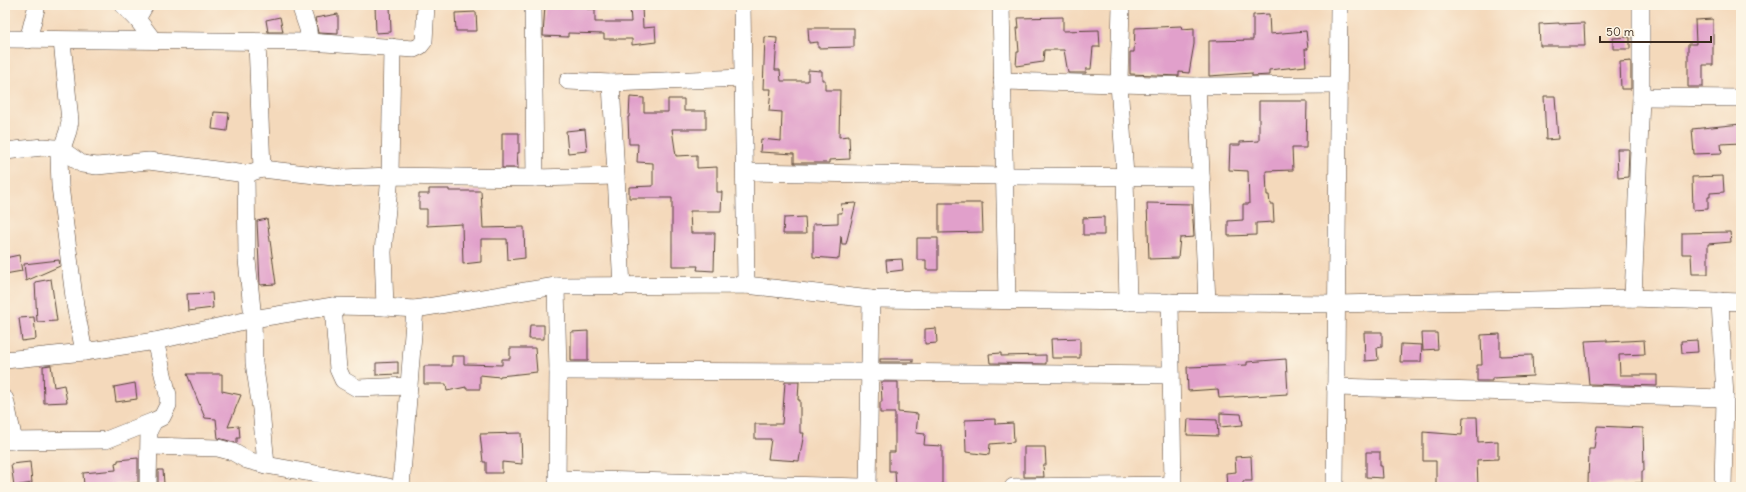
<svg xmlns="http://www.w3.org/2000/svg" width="1746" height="492" font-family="Delius,sans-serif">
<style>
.building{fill:#e1a0cb}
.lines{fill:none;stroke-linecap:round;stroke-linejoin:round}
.minor-casing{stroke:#574436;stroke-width:18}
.minor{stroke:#fff;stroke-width:17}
</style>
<rect width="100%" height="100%" fill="#fcf5e5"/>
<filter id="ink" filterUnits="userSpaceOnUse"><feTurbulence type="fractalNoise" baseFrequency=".025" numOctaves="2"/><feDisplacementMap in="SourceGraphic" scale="8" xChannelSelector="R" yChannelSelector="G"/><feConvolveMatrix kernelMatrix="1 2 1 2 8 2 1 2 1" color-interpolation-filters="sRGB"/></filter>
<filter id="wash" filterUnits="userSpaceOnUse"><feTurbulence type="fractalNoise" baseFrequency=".012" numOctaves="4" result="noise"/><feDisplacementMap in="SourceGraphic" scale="16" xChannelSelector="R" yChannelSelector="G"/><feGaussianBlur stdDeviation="0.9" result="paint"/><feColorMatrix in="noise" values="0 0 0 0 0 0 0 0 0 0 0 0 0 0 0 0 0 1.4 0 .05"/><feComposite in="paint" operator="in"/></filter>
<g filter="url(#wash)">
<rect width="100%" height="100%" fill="#f4d9bb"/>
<g id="blocks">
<g class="building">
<polygon points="375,5 390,5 391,32 376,33"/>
<polygon points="545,5 587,7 587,9 595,9 595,22 631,22 630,7 642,7 643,28 655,27 656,42 632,45 632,39 604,39 604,34 568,33 568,37 543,36"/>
<polygon points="476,12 477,31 456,31 455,13"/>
<polygon points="338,14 338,34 318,33 315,18"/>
<polygon points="1269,14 1270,34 1306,31 1308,49 1305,49 1306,66 1269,70 1269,75 1252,76 1252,73 1209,76 1209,41 1253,40 1253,15"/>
<polygon points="280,17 283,32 268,32 266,20"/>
<polygon points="1063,17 1063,31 1099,30 1100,47 1093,47 1091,69 1086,69 1086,73 1068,73 1064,50 1044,50 1043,62 1016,66 1017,52 1019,52 1017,28 1019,28 1018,18"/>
<polygon points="1713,19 1713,65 1703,65 1703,87 1688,87 1688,44 1696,44 1695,20"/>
<polygon points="1559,23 1559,24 1584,23 1585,46 1540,46 1539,24"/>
<polygon points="1181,26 1182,29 1194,28 1194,44 1189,73 1179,72 1179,76 1130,74 1130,52 1134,52 1135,28"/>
<polygon points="808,28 854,28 854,47 818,48 818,42 809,43"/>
<polygon points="765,37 777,38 775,70 780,70 781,81 808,81 808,70 822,71 822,80 825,80 825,90 840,90 839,137 849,136 850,159 829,160 829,163 794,163 794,154 760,152 761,139 781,141 782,112 769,111 771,89 763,89"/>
<polygon points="1630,37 1630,49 1613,49 1613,38"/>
<polygon points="1631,61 1631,89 1621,89 1620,62"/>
<polygon points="1544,96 1555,96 1558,139 1546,140"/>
<polygon points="630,97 644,98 644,112 668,112 668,99 684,99 684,111 706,111 706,129 672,129 676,156 697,155 697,168 717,167 717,192 722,192 721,211 690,211 691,233 715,233 714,271 697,270 698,266 672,266 672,198 629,198 629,187 653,186 653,163 637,162 638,144 629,144 628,117 629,117"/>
<polygon points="1259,101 1307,101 1306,148 1292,148 1293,170 1266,171 1267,195 1269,195 1270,204 1273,204 1274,222 1256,223 1256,235 1228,236 1228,221 1243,220 1243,204 1249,204 1248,171 1229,170 1230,145 1240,145 1240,142 1259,141"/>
<polygon points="214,112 229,113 227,131 212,129"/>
<polygon points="1741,124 1741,143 1721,144 1722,153 1694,154 1692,129"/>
<polygon points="585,129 587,151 568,153 566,131"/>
<polygon points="502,133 519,133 519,153 517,153 518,168 502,168"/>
<polygon points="1617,149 1629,149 1628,177 1618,178"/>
<polygon points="1723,176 1724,192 1710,193 1710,197 1708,197 1708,209 1693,210 1692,177"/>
<polygon points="429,189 449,189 449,191 481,191 483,228 524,227 525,258 508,260 507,239 481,239 481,262 463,264 462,224 427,226 427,209 419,209 419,194 429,194"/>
<polygon points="856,203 846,244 842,244 841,236 839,259 813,257 813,224 838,223 838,213 842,213 841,204"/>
<polygon points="939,203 982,203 983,232 939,233"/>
<polygon points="1147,203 1192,204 1194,237 1180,238 1178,258 1149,259"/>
<polygon points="805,217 806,234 783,234 784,218"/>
<polygon points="1104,217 1104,235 1083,235 1083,218"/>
<polygon points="267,219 276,284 260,285 257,221"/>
<polygon points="1730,232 1731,242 1708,244 1708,274 1692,274 1691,254 1682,254 1682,233"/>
<polygon points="917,238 938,238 938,270 926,270 926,260 917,260"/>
<polygon points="19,255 22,271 5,274 5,258"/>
<polygon points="902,259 903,270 887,272 886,260"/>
<polygon points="59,260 60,266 26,281 24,264"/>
<polygon points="51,279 57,321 37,322 35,282"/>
<polygon points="212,293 213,308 188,311 187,294"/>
<polygon points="34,317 36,339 22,341 19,318"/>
<polygon points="530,325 544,325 544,339 529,339"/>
<polygon points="936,328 937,343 925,344 925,329"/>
<polygon points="588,331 588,361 571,361 571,332"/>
<polygon points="1364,332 1382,332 1382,347 1377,348 1378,360 1365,361"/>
<polygon points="1422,333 1437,333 1438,349 1423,350"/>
<polygon points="1500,334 1500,356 1532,355 1533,376 1492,378 1492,381 1477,381 1477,365 1482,365 1481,335"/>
<polygon points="1080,338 1080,358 1052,358 1051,339"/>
<polygon points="1607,340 1607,342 1644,340 1645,354 1619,355 1620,375 1657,375 1657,386 1589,384 1585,341"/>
<polygon points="1697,340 1698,352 1682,353 1681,341"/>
<polygon points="1401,344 1422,345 1421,362 1400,362"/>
<polygon points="510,348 535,348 537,372 500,376 500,377 480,375 480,389 466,389 466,387 447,391 446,384 424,384 424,366 452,366 452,356 464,356 464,364 502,365 502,359 510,359"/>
<polygon points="1001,353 1001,356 1046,355 1046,364 990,363 989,354"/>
<rect x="880" y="359" width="33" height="3"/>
<polygon points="1286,359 1288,394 1219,398 1218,389 1188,391 1187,367 1247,365 1247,362"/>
<polygon points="398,362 398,374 376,375 376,363"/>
<polygon points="51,365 54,387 64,385 67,402 44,403 43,366"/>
<polygon points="187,374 222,374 222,391 241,395 228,427 239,426 240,438 237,438 237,443 218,438 216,419 205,418"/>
<polygon points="785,382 799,382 798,400 800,400 800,433 804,433 799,461 768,459 771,439 755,439 755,424 782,424"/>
<polygon points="881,382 898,382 898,412 918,414 916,433 925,434 924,445 942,446 942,487 896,487 895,471 889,471 889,452 895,452 895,413 880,413 880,402 882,402"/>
<polygon points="135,383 137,399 116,402 114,387"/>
<polygon points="1220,413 1241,414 1243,425 1220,427"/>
<polygon points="1463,417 1477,417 1478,442 1498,441 1498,459 1477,460 1478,487 1436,487 1436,461 1423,461 1423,432 1462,435"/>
<polygon points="995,419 995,424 1013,423 1014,442 990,444 989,455 966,452 965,420"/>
<polygon points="1188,419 1217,420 1218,436 1187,435"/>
<polygon points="1597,426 1643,428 1644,471 1642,471 1642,483 1588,484 1589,449 1594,449"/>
<polygon points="521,433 522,464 502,462 502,473 486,473 486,462 483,462 480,434"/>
<polygon points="1024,447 1045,447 1046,465 1043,465 1044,477 1024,477"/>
<polygon points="1366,452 1380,452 1380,466 1382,466 1383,478 1366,477"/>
<polygon points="1251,456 1252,481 1243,481 1243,487 1227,487 1226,473 1236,472 1235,457"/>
<polygon points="138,458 138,486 137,483 84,486 83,473 116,470 115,463 118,462 118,460"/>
<polygon points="30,462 32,483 14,486 11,464"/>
<polygon points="158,470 163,470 164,484 158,484"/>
</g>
</g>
</g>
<g filter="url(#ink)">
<use href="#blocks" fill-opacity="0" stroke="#574436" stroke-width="1"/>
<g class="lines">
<defs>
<g id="minor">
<polyline points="123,5 137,19 153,40"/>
<polyline points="300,5 308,29 309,42"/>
<polyline points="533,5 535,178"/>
<polyline points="742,5 746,285"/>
<polyline points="1001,5 1007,300"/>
<polyline points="1121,5 1119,83 1125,176 1128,302"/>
<polyline points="137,19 145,5"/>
<polyline points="5,39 309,42 414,49 420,46 424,41 426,5"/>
<polyline points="28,40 37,5"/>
<polyline points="62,41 70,121 68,131 59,157 60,186 75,305 84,352"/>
<polyline points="257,43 262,169"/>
<polyline points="568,81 611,83 744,78"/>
<polyline points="1002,81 1197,86 1337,85"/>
<polyline points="611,83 622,287"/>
<polyline points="1197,86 1207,302"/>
<polyline points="1641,97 1741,98"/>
<polyline points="5,151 43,147 55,148 62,150 82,164 97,166 149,161 246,174 262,169 342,178 390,176 535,178 616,176"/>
<polyline points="745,172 1004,176 1201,177"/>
<polyline points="246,174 247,260 253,319 254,363 261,409 266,465"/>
<polyline points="556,286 558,371 557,487"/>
<polyline points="1633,298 1641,97 1641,5"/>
<polyline points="1720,301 1725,398 1723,487"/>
<polyline points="1170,302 1173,487"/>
<polyline points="333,306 338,369 343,380 357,388 409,386"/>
<polyline points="385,307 383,252 390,176 392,47"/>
<polyline points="5,360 84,352 155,341 253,319 333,306 385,307 415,309 556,286 746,285 871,299 1335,304 1633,298 1741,302"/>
<polyline points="558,371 870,372 1171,375"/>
<polyline points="1335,387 1725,398"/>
<polyline points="5,399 14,441"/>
<polyline points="5,441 106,440 154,421"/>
<polyline points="150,446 218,448 233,452 247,460 266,465 389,487"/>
<polyline points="557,479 862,487"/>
<polyline points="148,487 149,430 154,421 162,417 168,405 168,395 155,341"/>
<polyline points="401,487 415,309"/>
<polyline points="868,487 871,299"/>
<polyline points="1013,487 1173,485"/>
<polyline points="1335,487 1339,5"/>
</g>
</defs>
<use href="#minor" class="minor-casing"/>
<use href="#minor" class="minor"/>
</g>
</g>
<rect width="1746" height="492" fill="none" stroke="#fcf5e5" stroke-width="20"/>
<path d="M1600 36v6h111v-6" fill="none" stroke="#3b2a1e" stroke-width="2"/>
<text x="1606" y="36" font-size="12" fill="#3b2a1e" stroke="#fcf5e5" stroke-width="3" paint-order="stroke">50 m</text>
</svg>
